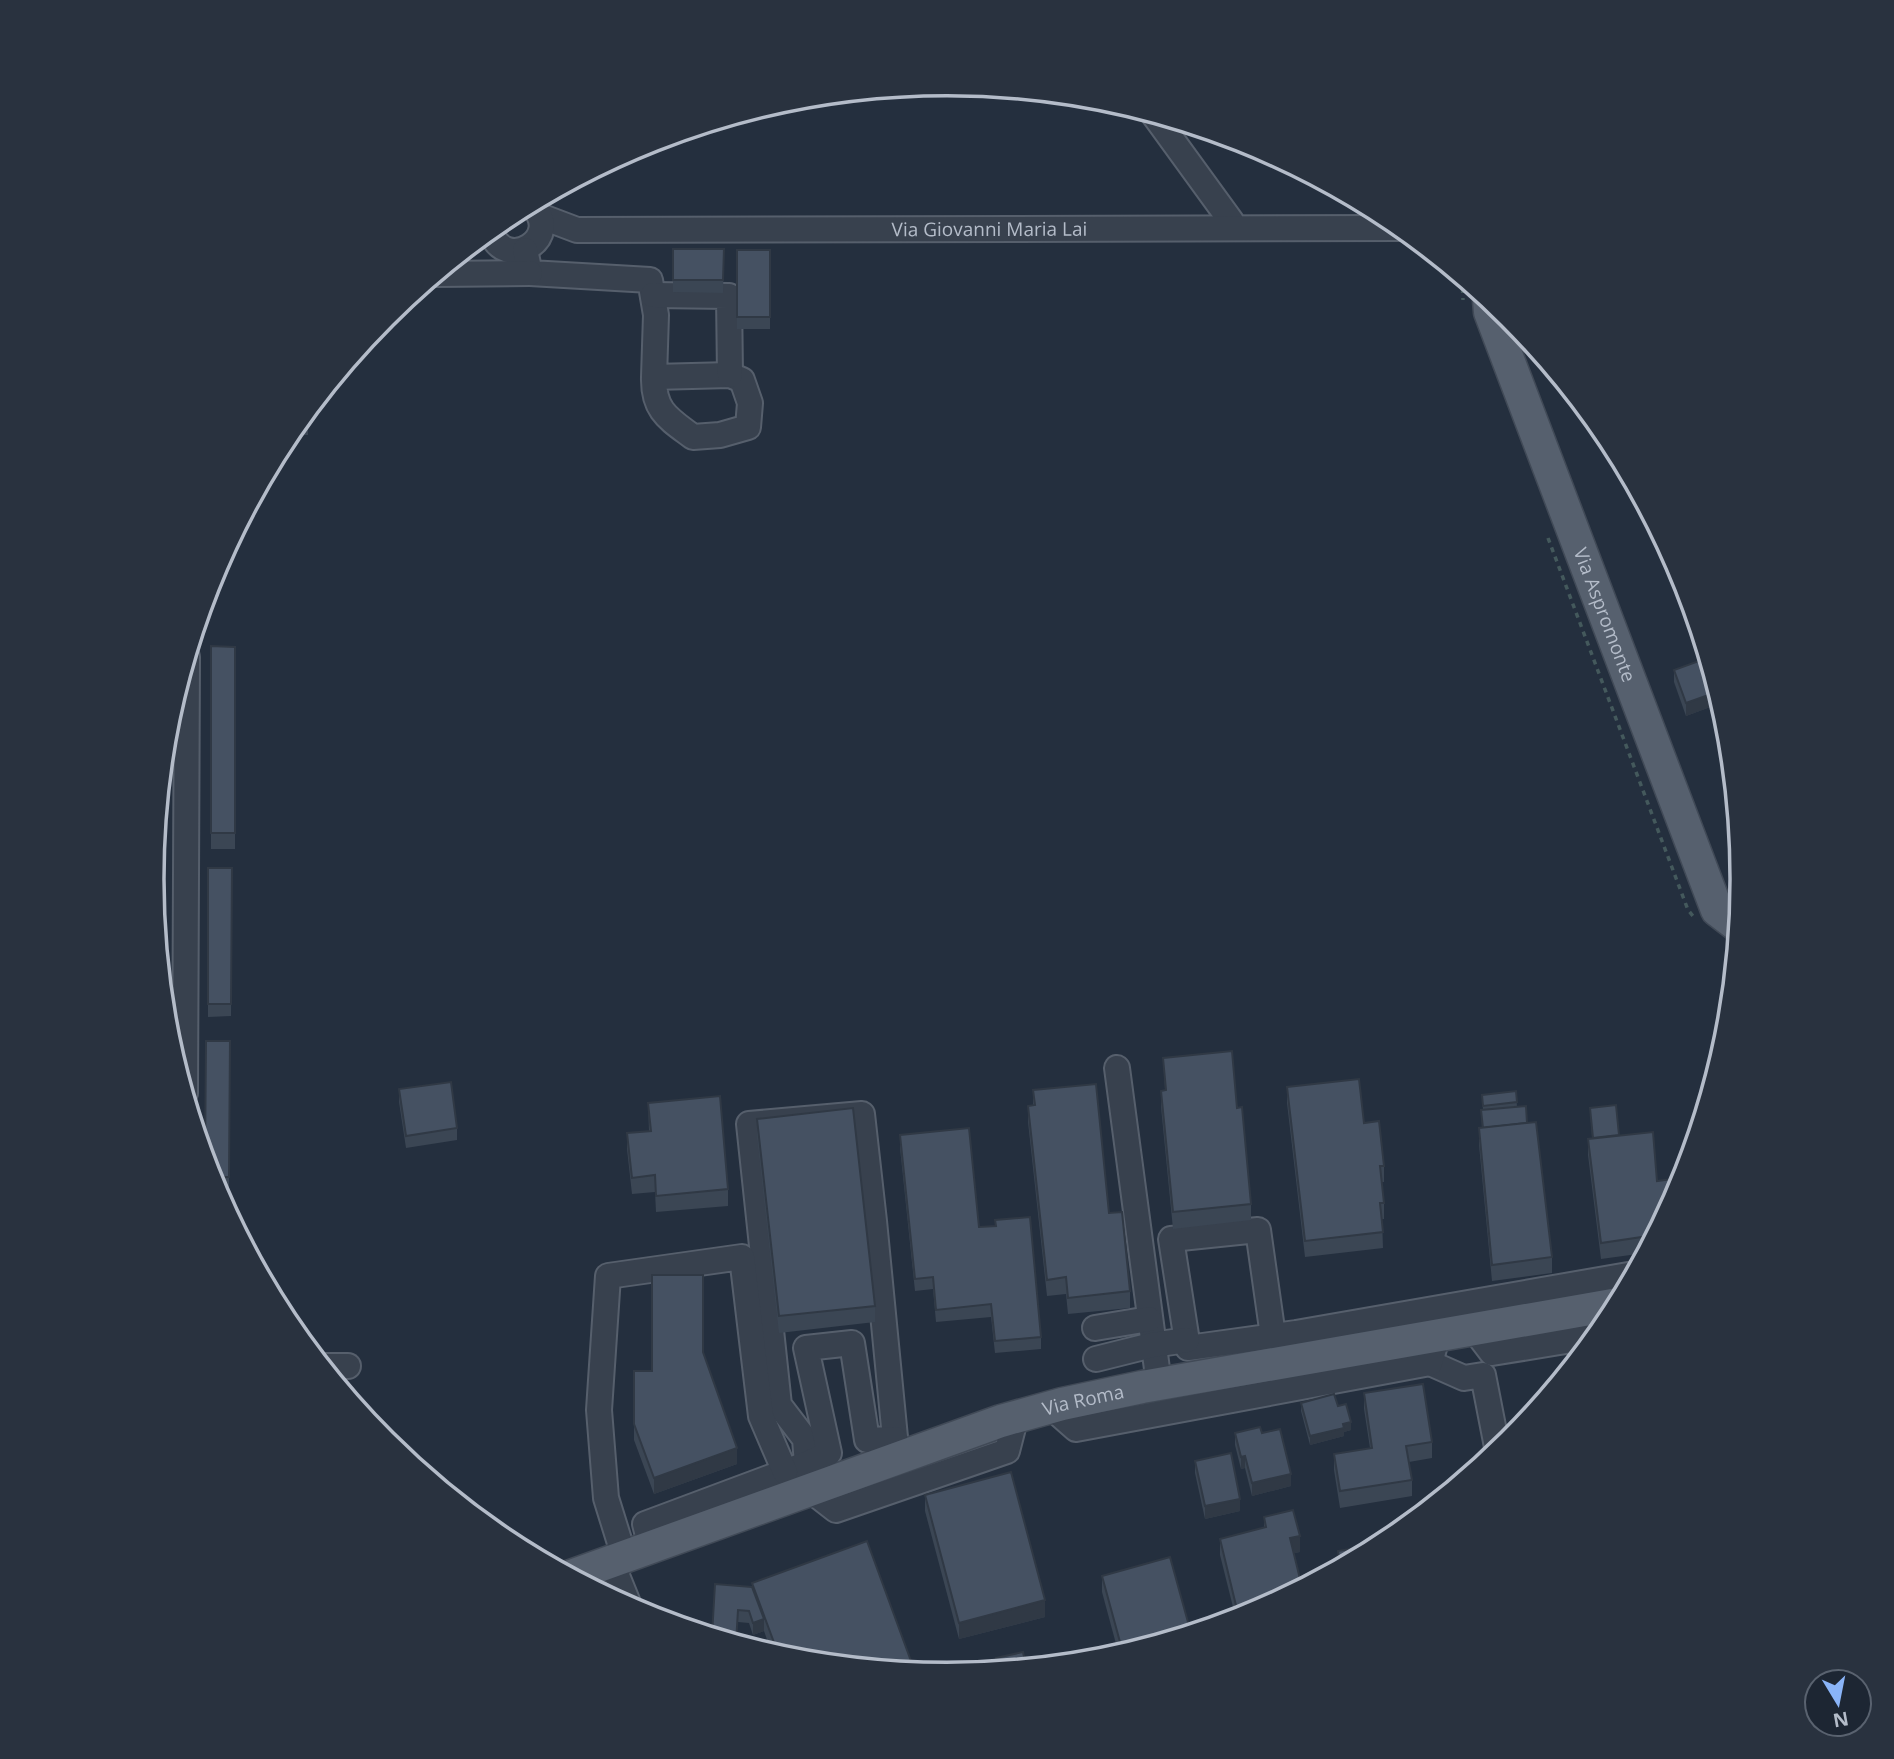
<svg xmlns="http://www.w3.org/2000/svg" width="1894" height="1759" font-family="'Open Sans',sans-serif">
<style>
.lines{fill:none;stroke-linecap:round;stroke-linejoin:round}
.minor-casing{stroke:#565f6c;stroke-width:28}
.major-casing{stroke:#414a57;stroke-width:35}
.path{stroke:#44595c;stroke-width:3.5;stroke-dasharray:5 5;stroke-linecap:butt}
.minor{stroke:#38414e;stroke-width:24}
.major{stroke:#56606e;stroke-width:32}
.wall{fill:#3b4654}
.shaded-wall{fill:#303945}
.building{fill:#455162;stroke:#303945;stroke-width:2}
.labels{text-anchor:middle;stroke-width:5;stroke-linejoin:round;paint-order:stroke}
.street-label{font-size:19px;fill:#b4bcc9;stroke:#1d2633}
.rim{fill:none;stroke:#b4bcc9;stroke-width:3.5}
</style>
<rect width="100%" height="100%" fill="#242f3e"/>
<g class="lines">
<defs>
<g id="minor">
<polyline points="1154,115 1231,221 1230,228"/>
<path id="s1" d="M 540,216 L 577,230 L 1401,228"/>
<path d="M 490,230 C 505,276 566,236 531,205"/>
<path d="M 525,250 L 530,273 L 650,280 L 656,315 L 654,377 C 653,411 669,419 693,437 L 720,435 L 748,427 L 750,403 L 742,380 L 730,375 L 654,377"/>
<polyline points="436,274 530,273"/>
<polyline points="653,295 729,296 730,375"/>
<polyline points="1117,1068 1159,1384"/>
<polyline points="185,1093 187,657"/>
<polyline points="1095,1328 1149,1319"/>
<polyline points="1473,1328 1492,1353 1596,1336"/>
<polyline points="1273,1336 1258,1230 1171,1239 1188,1348 1296,1333 1634,1274"/>
<polyline points="1096,1359 1152,1345 1187,1340"/>
<polyline points="1430,1363 1464,1378 1483,1375 1498,1452"/>
<polyline points="322,1366 348,1366"/>
<polyline points="1051,1407 1076,1429 1430,1363 1438,1334"/>
<polyline points="897,1458 874,1221 862,1114 749,1124 779,1405 805,1439 809,1489 836,1510 1007,1451 1016,1416"/>
<polyline points="651,1547 645,1524 806,1464 829,1453 806,1348 852,1343 867,1440 895,1439"/>
<polyline points="624,1556 606,1498 599,1410 608,1276 742,1257 761,1416 785,1472"/>
<polyline points="611,1561 630,1608"/>
</g>
<g id="major">
<path id="s2" d="M 1489,300 L 1490,312 L 1717,910 L 1738,926"/>
<path id="s3" d="M 571,1576 L 1001,1421 L 1062,1404 L 1142,1387 L 1618,1304"/>
</g>
</defs>
<use href="#minor" class="minor-casing"/>
<use href="#major" class="major-casing"/>
<g class="path">
<polyline points="1462,278 1463,300"/>
<polyline points="1548,538 1688,910 1693,916"/>
</g>
<use href="#minor" class="minor"/>
<use href="#major" class="major"/>
</g>
<g class="wall">
<polygon points="673,249 724,249 723,293 673,292"/>
<rect x="737" y="250" width="33" height="79"/>
<polygon points="319,397 319,411 308,411 308,435 288,435"/>
<polygon points="211,646 235,647 235,849 211,849"/>
<polygon points="1707,658 1721,703 1686,716 1674,682 1674,670"/>
<polygon points="208,868 232,868 231,1016 208,1017"/>
<polygon points="230,1041 229,1189 215,1189 212,1184 205,1161"/>
<polygon points="1163,1058 1237,1108 1251,1204 1251,1220 1173,1229 1161,1107 1161,1091 1165,1090"/>
<polygon points="1713,1082 1706,1105 1705,1084"/>
<polygon points="1287,1087 1364,1123 1384,1166 1384,1182 1381,1182 1384,1203 1384,1219 1382,1219 1383,1248 1305,1257 1287,1103"/>
<polygon points="399,1089 457,1128 457,1140 406,1148 399,1102"/>
<polygon points="1033,1090 1109,1213 1130,1291 1130,1308 1068,1314 1066,1294 1047,1296 1028,1122 1028,1106 1033,1105"/>
<polygon points="1516,1091 1517,1107 1527,1123 1552,1257 1552,1273 1492,1281 1479,1145 1479,1128 1482,1128 1481,1110 1483,1110 1482,1095"/>
<polygon points="648,1103 728,1189 728,1206 656,1212 655,1192 632,1194 627,1149 627,1133 649,1131"/>
<polygon points="1590,1108 1619,1135 1657,1181 1681,1186 1645,1253 1601,1259 1588,1155 1588,1139 1592,1138"/>
<polygon points="757,1119 875,1306 875,1322 779,1333 757,1135"/>
<polygon points="900,1135 979,1227 1041,1337 1041,1349 995,1353 991,1317 936,1322 933,1289 915,1291 900,1148"/>
<polygon points="703,1352 737,1464 654,1494 634,1440 634,1371 652,1371"/>
<polygon points="1364,1393 1432,1442 1432,1458 1409,1462 1412,1480 1412,1496 1340,1508 1334,1470 1334,1454 1370,1448 1364,1409"/>
<polygon points="1301,1403 1338,1406 1351,1430 1344,1432 1344,1436 1310,1445 1301,1411"/>
<polygon points="1235,1433 1262,1433 1291,1486 1252,1496 1245,1468 1241,1469 1235,1445"/>
<polygon points="1195,1461 1240,1511 1205,1519 1195,1473"/>
<polygon points="925,1495 1045,1617 959,1639 925,1511"/>
<polygon points="1264,1517 1300,1552 1294,1553 1251,1615 1236,1619 1220,1555 1220,1539 1264,1528"/>
<polygon points="1338,1551 1370,1551 1338,1568"/>
<polygon points="1102,1576 1191,1633 1119,1655 1102,1592"/>
<polygon points="752,1583 791,1660 772,1654 764,1631 753,1635 749,1623 738,1622 715,1584 752,1587"/>
</g>
<g class="shaded-wall">
<polygon points="1717,692 1721,703 1686,716 1686,703"/>
<polygon points="1351,1422 1351,1430 1344,1432 1344,1436 1310,1445 1310,1436"/>
<polygon points="737,1448 737,1464 654,1494 654,1478"/>
<polygon points="1245,1456 1245,1468 1241,1469 1241,1457"/>
<polygon points="1291,1474 1291,1486 1252,1496 1252,1483"/>
<polygon points="1240,1499 1240,1511 1205,1519 1205,1506"/>
<polygon points="1300,1536 1300,1552 1290,1554 1290,1538"/>
<polygon points="1045,1600 1045,1617 959,1639 959,1623"/>
<polygon points="764,1619 764,1631 753,1635 753,1623"/>
</g>
<g class="building">
<polygon points="673,249 724,249 723,280 673,280"/>
<rect x="737" y="250" width="33" height="67"/>
<polygon points="308,411 308,419 301,419"/>
<polygon points="211,646 235,647 235,833 211,833"/>
<polygon points="1707,658 1717,692 1686,703 1674,670"/>
<polygon points="208,868 232,868 231,1004 208,1004"/>
<polygon points="206,1041 230,1041 229,1177 210,1177 205,1161"/>
<polygon points="1232,1051 1237,1108 1242,1107 1251,1204 1173,1212 1161,1091 1166,1090 1163,1058"/>
<polygon points="1359,1079 1364,1123 1379,1121 1384,1166 1380,1166 1384,1203 1380,1203 1383,1232 1305,1241 1287,1087"/>
<polygon points="451,1082 457,1128 406,1136 399,1089"/>
<polygon points="1713,1082 1707,1100 1705,1084"/>
<polygon points="1096,1084 1109,1213 1122,1212 1130,1291 1068,1298 1066,1277 1047,1280 1028,1106 1035,1105 1033,1090"/>
<polygon points="1516,1091 1517,1102 1483,1106 1482,1095"/>
<polygon points="720,1096 728,1189 656,1196 655,1175 632,1178 627,1133 651,1131 648,1103"/>
<polygon points="1616,1105 1619,1135 1593,1138 1590,1108"/>
<polygon points="1526,1106 1527,1123 1483,1128 1481,1110"/>
<polygon points="853,1108 875,1306 779,1316 757,1119"/>
<polygon points="1536,1122 1552,1257 1492,1265 1479,1128"/>
<polygon points="969,1128 979,1227 996,1226 995,1220 1030,1217 1041,1337 995,1341 991,1304 936,1310 933,1277 915,1279 900,1135"/>
<polygon points="1653,1132 1657,1181 1680,1178 1681,1186 1655,1235 1601,1243 1588,1139"/>
<polygon points="224,1206 231,1207 231,1218"/>
<polygon points="652,1275 703,1275 703,1352 737,1448 654,1478 634,1424 634,1371 652,1371"/>
<polygon points="1423,1384 1432,1442 1406,1446 1412,1480 1340,1491 1334,1454 1372,1448 1364,1393"/>
<polygon points="1334,1394 1338,1406 1346,1404 1351,1422 1343,1424 1344,1428 1310,1436 1301,1403"/>
<polygon points="1260,1427 1262,1433 1280,1429 1291,1474 1252,1483 1245,1456 1241,1457 1235,1433"/>
<polygon points="1231,1453 1240,1499 1205,1506 1195,1461"/>
<polygon points="1011,1472 1045,1600 959,1623 925,1495"/>
<polygon points="1293,1510 1300,1536 1290,1538 1302,1587 1251,1615 1239,1618 1220,1539 1266,1527 1264,1517"/>
<polygon points="867,1541 915,1672 791,1660 779,1656 752,1583"/>
<polygon points="1369,1546 1370,1551 1345,1564 1340,1565 1338,1551"/>
<polygon points="1170,1557 1191,1633 1123,1653 1102,1576"/>
<polygon points="598,1582 601,1592 589,1586"/>
<polygon points="715,1584 752,1587 764,1619 753,1623 749,1611 738,1610 736,1643 712,1635"/>
<polygon points="1023,1652 1026,1667 999,1670 996,1658"/>
</g>
<g class="labels">
<g class="street-label">
<text dy="7" stroke="none"><textPath href="#s1" startOffset="452">Via Giovanni Maria Lai</textPath></text>
<text dy="7" stroke="none"><textPath href="#s2" startOffset="336">Via Aspromonte</textPath></text>
<text dy="7" stroke="none"><textPath href="#s3" startOffset="542">Via Roma</textPath></text>
</g>
</g>
<path d="M0 0H1894V1759H0ZM164 879a783 783 0 1 1 1566 0a783 783 0 1 1-1566 0Z" fill="#29323f" fill-rule="evenodd"/>
<path class="rim" d="M164 879a783 783 0 1 1 1566 0a783 783 0 1 1-1566 0Z"/>
<g transform="translate(1838 1703) rotate(170)"><circle r="33" fill="#1d2633" stroke="#59626f" stroke-width="2"/>
<path d="M0-5L12 26L0 18L-12 26Z" fill="#8ab4f8"/>
<text y="-10" font-size="19" font-weight="bold" text-anchor="middle" fill="#b4bcc9">N</text>
</g>
</svg>
